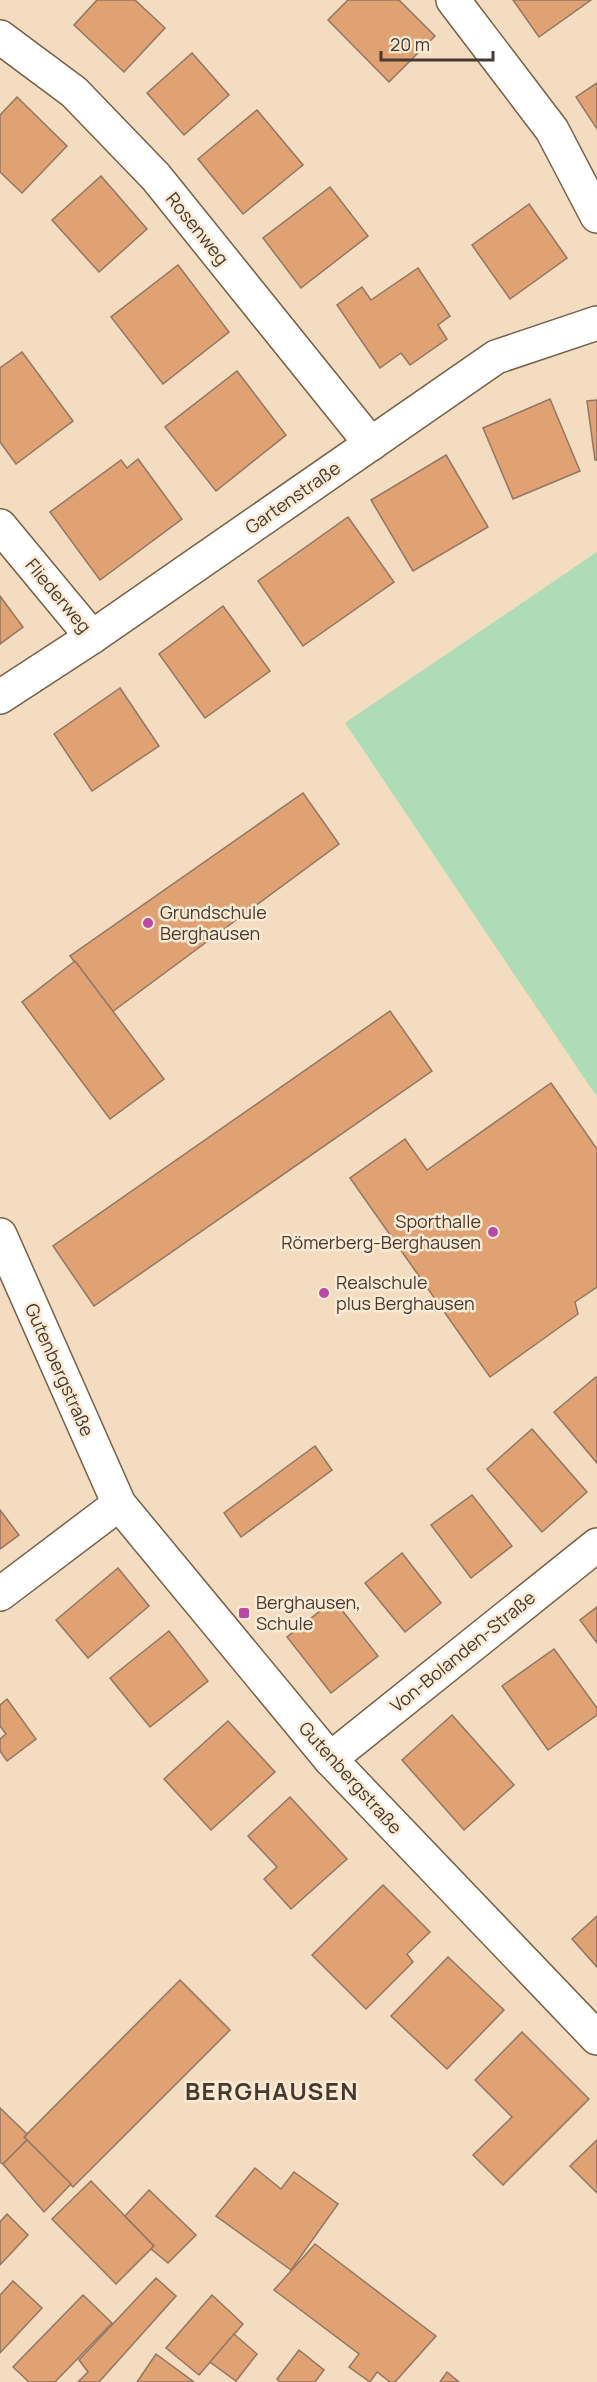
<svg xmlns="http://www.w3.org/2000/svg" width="597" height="2382" font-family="Manrope,sans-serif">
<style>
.green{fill:#aedcb6}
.building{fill:#e0a173;stroke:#927663;stroke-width:1.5}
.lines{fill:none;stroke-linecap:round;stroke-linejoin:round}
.minor-casing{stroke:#756048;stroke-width:36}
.minor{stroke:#fff;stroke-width:33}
.poi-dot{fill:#b949a5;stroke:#fdead4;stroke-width:2}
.labels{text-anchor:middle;stroke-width:5;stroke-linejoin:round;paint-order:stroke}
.street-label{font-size:18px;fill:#443a30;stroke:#fdead4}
.poi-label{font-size:18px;fill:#443a30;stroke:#fdead4;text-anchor:start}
.district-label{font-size:24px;font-weight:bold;letter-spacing:1.5px;fill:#443a30;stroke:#fdead4}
</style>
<rect width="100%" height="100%" fill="#f4dcc0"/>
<polygon class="green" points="597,552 597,1097 345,723"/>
<g class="building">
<polygon points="97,0 135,0 165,28 124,72 74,25"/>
<polygon points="348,0 399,0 435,36 389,82 328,20"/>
<polygon points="513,0 591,0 539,37"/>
<polygon points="192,53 229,95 184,135 147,93"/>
<polygon points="597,83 597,129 576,97"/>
<polygon points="17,97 67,146 22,193 0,172 0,115"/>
<polygon points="257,110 303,165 243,214 198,159"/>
<polygon points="101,176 147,229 99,272 52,220"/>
<polygon points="330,187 368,236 301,288 263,238"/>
<polygon points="529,204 567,258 510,299 472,245"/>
<polygon points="178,265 229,332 163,384 111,317"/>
<polygon points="418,268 450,316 438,325 447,339 410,365 401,353 380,368 337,305 362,287 371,300"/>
<polygon points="22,352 73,421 16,464 0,442 0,368"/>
<polygon points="237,371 286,435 216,491 165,427"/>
<polygon points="550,399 580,471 513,499 483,428"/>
<polygon points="597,400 597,460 595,460 587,401"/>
<polygon points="446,455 488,527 413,571 371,500"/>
<polygon points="138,459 182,519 100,580 50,512 121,460 127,468"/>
<polygon points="348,517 394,582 303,646 258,581"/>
<polygon points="0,596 23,627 0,644"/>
<polygon points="223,606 270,671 205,718 159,654"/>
<polygon points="120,688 159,746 92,791 54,734"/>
<polygon points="303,793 339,844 112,1012 70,956"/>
<polygon points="75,961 164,1079 110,1119 22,1002"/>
<polygon points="390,1011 432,1071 94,1306 53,1246"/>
<polygon points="551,1083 597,1149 597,1287 575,1302 578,1314 490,1377 350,1178 405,1139 427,1170"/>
<polygon points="596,1377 597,1378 597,1463 554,1412"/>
<polygon points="532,1429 587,1492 542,1532 487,1469"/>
<polygon points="315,1446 332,1470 241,1537 224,1513"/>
<polygon points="472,1495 512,1546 471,1578 431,1525"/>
<polygon points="0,1510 19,1535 0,1549"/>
<polygon points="402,1553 441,1603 405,1632 365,1583"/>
<polygon points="118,1568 149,1606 88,1658 56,1620"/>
<polygon points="334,1600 378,1656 331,1693 287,1637"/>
<polygon points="597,1607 597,1643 580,1620"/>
<polygon points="169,1631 208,1681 150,1727 110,1678"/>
<polygon points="554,1649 597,1708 597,1715 548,1750 502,1686"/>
<polygon points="7,1699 36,1739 7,1761 0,1751 0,1739 6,1734 0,1726 0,1705"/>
<polygon points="452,1715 514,1785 464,1830 402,1760"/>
<polygon points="228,1721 275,1772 211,1830 164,1779"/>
<polygon points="290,1797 347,1859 291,1909 264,1879 277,1867 248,1836"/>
<polygon points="383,1885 430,1932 407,1954 413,1962 366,2009 312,1955"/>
<polygon points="597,1916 597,1967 572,1939"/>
<polygon points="448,1957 504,2010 447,2069 391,2016"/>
<polygon points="180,1980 230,2030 73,2187 24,2137"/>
<polygon points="522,2032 589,2099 503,2185 473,2155 512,2117 475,2080"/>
<polygon points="0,2108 27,2134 24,2137 27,2140 3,2164 0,2162"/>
<polygon points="27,2140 71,2184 44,2212 3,2164"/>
<polygon points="597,2140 597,2193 570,2166"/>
<polygon points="255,2168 281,2189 294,2172 338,2204 291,2270 216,2216"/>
<polygon points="91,2181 154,2246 116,2284 52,2219"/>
<polygon points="149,2190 196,2235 168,2263 151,2249 154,2246 125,2216"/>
<polygon points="7,2214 28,2235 0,2265 0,2222"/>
<polygon points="315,2244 436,2336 395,2382 390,2382 377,2372 370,2382 349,2367 359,2354 274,2290"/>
<polygon points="156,2278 176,2296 99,2382 78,2382 88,2372 79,2360"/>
<polygon points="13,2281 42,2308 0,2353 0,2295"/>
<polygon points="83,2295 112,2323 55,2382 29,2382 13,2367"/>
<polygon points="212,2295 243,2324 199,2375 166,2348"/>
<polygon points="234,2334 257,2354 236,2381 210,2362"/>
<polygon points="299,2350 324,2370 315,2382 280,2382 277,2379"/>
<polygon points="156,2354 194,2382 137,2382"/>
<polygon points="447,2372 459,2382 440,2382"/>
</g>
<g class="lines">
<defs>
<g id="minor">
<polyline points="453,0 552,130 597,216"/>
<polyline points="0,37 74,92 156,177 371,444"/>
<polyline points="0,526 92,637"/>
<polyline points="0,697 92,637 496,357 597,323"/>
<polyline points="0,1235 119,1504"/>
<polyline points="0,1594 119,1504 330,1759 597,2038"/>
<polyline points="330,1759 597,1545"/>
</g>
</defs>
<use href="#minor" class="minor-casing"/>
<use href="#minor" class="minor"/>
</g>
<g class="poi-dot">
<circle cx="148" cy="923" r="6"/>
<circle cx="493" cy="1232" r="6"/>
<circle cx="324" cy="1293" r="6"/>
<rect x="238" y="1607" width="12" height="12" rx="3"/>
</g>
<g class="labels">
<g class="street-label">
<text transform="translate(197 229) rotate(51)" y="6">Rosenweg</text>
<text transform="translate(293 498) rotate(-35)" y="6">Gartenstraße</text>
<text transform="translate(58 596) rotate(50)" y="6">Fliederweg</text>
<text transform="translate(59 1370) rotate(66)" y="6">Gutenbergstraße</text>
<text transform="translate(463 1652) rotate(-39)" y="6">Von-Bolanden-Straße</text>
<text transform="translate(350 1778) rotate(48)" y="6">Gutenbergstraße</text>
</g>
<g class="poi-label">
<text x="160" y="919">Grundschule<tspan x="160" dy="21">Berghausen</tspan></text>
<text x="481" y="1228" text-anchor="end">Sporthalle<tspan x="481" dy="21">Römerberg-Berghausen</tspan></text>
<text x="336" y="1289">Realschule<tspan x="336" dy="21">plus Berghausen</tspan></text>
<text x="256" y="1609">Berghausen,<tspan x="256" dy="21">Schule</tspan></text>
</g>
<g class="district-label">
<text x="272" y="2100">BERGHAUSEN</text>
</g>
</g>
<path d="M381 51v9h112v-9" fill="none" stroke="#443a30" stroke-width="3"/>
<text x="390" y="51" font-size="18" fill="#443a30" stroke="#fdead4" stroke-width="4.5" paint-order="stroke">20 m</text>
</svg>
